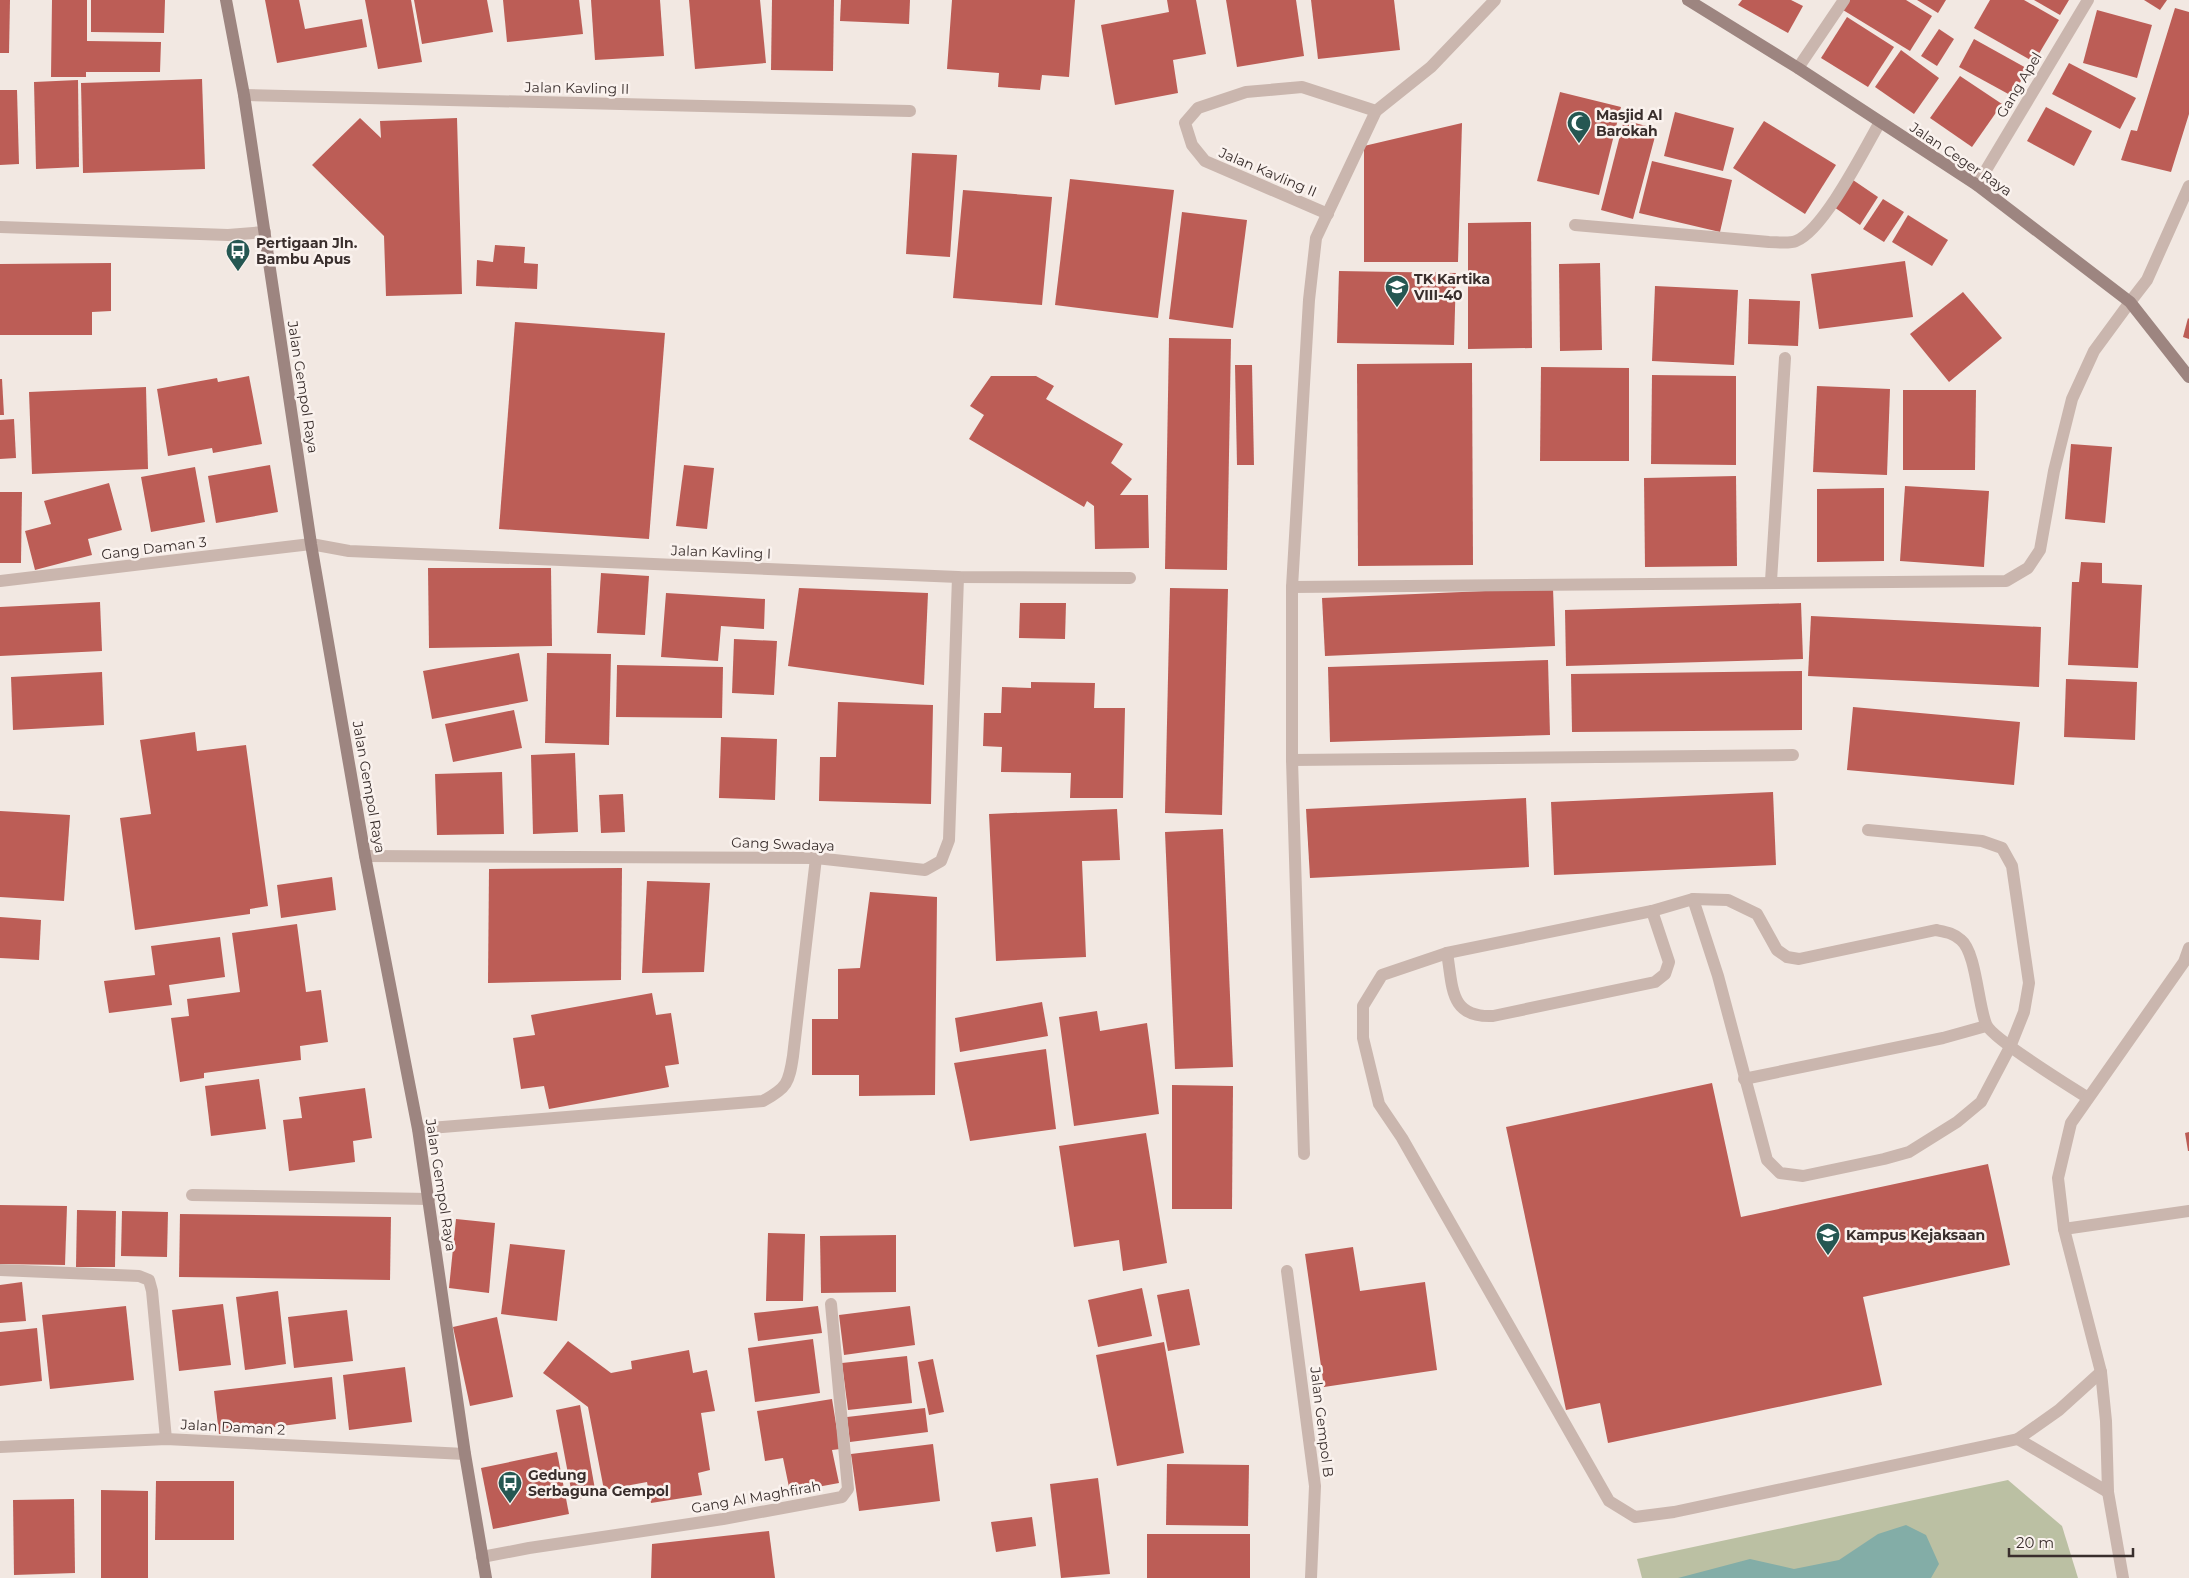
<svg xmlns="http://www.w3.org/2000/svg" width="2189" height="1578" font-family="Montserrat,sans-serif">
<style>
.green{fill:#bbc0a3}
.water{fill:#83ada7}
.building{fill:#bc5d56}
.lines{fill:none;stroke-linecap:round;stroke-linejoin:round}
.lane{stroke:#cab6ae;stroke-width:12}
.street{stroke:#cab6ae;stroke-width:12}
.secondary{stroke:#9d8580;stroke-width:12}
.labels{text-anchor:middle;stroke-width:5;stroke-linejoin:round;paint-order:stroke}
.street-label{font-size:14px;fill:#392e2c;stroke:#faf2ee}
.poi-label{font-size:14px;font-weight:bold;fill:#392e2c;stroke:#faf2ee;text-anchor:start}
</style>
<rect width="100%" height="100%" fill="#f2e8e2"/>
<polygon class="green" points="2008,1480 2062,1526 2078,1578 1642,1578 1637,1559"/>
<polygon class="water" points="1906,1525 1926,1535 1939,1564 1931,1578 1678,1578 1750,1559 1794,1569 1839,1560 1878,1534"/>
<g class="building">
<polygon points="0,0 10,0 9,53 0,53"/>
<polygon points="52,0 87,0 87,41 161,42 160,72 86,72 86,77 51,77"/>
<polygon points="91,0 165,0 164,33 91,32"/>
<polygon points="265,0 299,0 305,29 362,19 367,47 277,63"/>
<polygon points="365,0 411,0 422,62 378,69"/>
<polygon points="414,0 487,0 493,32 422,44"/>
<polygon points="503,0 579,0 583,34 507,42"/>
<polygon points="591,0 660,0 664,56 595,60"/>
<polygon points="689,0 760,0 766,63 695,69"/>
<polygon points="772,0 834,0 833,71 771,70"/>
<polygon points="841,0 910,0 909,24 840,21"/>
<polygon points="952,0 1075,0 1069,77 1042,75 1040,90 998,87 999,73 947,69"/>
<polygon points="1167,0 1196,0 1206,54 1173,60 1178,93 1115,105 1101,25 1169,12"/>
<polygon points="1226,0 1296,0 1304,56 1237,67"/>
<polygon points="1311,0 1394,0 1400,50 1318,59"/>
<polygon points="1742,0 1791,0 1803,6 1788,33 1738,5"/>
<polygon points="1850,0 1906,0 1932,16 1910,51 1843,10"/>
<polygon points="1917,0 1946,0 1938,13"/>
<polygon points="1990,0 2024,0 2059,20 2034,62 1974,28"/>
<polygon points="2034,0 2069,0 2060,15"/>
<polygon points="2144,0 2167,0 2160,10"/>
<polygon points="2175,8 2189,12 2189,114 2171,172 2121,160 2131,130 2137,131"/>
<polygon points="2097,10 2152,25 2137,78 2083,63"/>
<polygon points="1847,17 1894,47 1868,87 1821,58"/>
<polygon points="1939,29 1954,39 1937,66 1921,56"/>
<polygon points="1974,39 2028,69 2012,96 1959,67"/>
<polygon points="1901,50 1939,78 1914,114 1875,87"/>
<polygon points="2069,63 2136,98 2120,129 2052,94"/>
<polygon points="1960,76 2002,104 1972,147 1930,118"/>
<polygon points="202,79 205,169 83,173 81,83"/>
<polygon points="78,80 79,167 36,169 34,82"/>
<polygon points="0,90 17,90 19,164 0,165"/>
<polygon points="1560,92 1621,107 1599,195 1537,181"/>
<polygon points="2046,107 2092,131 2074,166 2027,141"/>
<polygon points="1675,112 1734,128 1723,171 1664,156"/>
<polygon points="360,118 381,138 380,121 457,118 462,294 386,296 384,236 312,165"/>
<polygon points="1624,120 1657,129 1633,219 1601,210"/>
<polygon points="1764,121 1836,165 1805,214 1733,168"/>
<polygon points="1462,123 1458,262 1364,262 1364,146"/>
<polygon points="912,153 957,155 950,257 906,254"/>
<polygon points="1652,161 1732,180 1720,232 1639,213"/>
<polygon points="1070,179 1174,190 1158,318 1055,305"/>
<polygon points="1853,180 1878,197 1860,225 1834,207"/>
<polygon points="963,190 1052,197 1042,305 953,298"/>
<polygon points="1883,199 1904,212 1884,242 1863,229"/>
<polygon points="1182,212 1247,220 1233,328 1169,319"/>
<polygon points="1908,215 1948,240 1932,266 1892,242"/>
<polygon points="1531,222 1532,348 1468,349 1468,223"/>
<polygon points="495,245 525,247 524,263 538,264 537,289 476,286 477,260 493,262"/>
<polygon points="1905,261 1913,317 1819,329 1811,274"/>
<polygon points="111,263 111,311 92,312 92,335 0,335 0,264"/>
<polygon points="1600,263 1602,350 1560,351 1559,264"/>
<polygon points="1339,271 1456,273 1454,345 1337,343"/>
<polygon points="1655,286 1738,290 1734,365 1652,361"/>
<polygon points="1963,292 2002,338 1949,382 1910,334"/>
<polygon points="1749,299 1800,301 1798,346 1748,344"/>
<polygon points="2188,318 2189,319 2189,339 2183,337"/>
<polygon points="515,322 665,333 649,539 499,529"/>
<polygon points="1169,338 1231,339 1227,570 1165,569"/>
<polygon points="1472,363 1473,565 1358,566 1357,364"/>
<polygon points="1235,365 1252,365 1254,465 1237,465"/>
<polygon points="1541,367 1629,368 1629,461 1540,461"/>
<polygon points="1652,375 1736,376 1736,465 1651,464"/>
<polygon points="249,376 262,444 213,453 212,448 168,456 157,389 217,378 218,382"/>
<polygon points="991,376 1036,376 1054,386 1046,399 1123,444 1111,463 1132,479 1120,495 1148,495 1149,548 1095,549 1094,506 1087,501 1084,507 969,439 984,415 970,406"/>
<polygon points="0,379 2,379 4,415 0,415"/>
<polygon points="1817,386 1890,389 1887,475 1813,472"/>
<polygon points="146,387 148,469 32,474 29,392"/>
<polygon points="1903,390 1976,390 1975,470 1903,470"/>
<polygon points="14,419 16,458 0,459 0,420"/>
<polygon points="2071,444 2112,447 2105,523 2065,519"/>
<polygon points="270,465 278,512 216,523 208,476"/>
<polygon points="684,465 714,468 707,529 676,526"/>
<polygon points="195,467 205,522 151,532 141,477"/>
<polygon points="1736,476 1737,566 1645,567 1644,478"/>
<polygon points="109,483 122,530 88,539 92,555 35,570 25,531 51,524 44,501"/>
<polygon points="1905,486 1989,491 1984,567 1900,561"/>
<polygon points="1884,488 1884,561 1817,562 1817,489"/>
<polygon points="0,492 22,492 21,563 0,563"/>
<polygon points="2081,562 2102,563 2102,583 2142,585 2138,668 2068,665 2072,582 2079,582"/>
<polygon points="428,568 551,568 552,646 429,648"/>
<polygon points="601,573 649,576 645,635 597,633"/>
<polygon points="799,588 928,593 924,685 788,666"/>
<polygon points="1170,588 1228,589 1222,815 1165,813"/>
<polygon points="1553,588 1555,646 1325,656 1322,598"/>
<polygon points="666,593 765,599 764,629 721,626 718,661 661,657"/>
<polygon points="100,602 102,651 0,656 0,607"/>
<polygon points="1020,603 1066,603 1065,639 1019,638"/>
<polygon points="1801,603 1803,659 1566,666 1565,610"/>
<polygon points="1811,616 2041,627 2039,687 1808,676"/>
<polygon points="734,639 777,641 774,695 732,693"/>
<polygon points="519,653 528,701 432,719 423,671"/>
<polygon points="547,653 611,654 609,745 545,743"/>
<polygon points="1548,660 1550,735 1330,742 1328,667"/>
<polygon points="617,665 723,667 722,718 616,717"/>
<polygon points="1802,671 1802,730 1572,732 1571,674"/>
<polygon points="102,672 104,725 13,730 11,677"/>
<polygon points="2066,679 2137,682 2135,740 2064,737"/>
<polygon points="1031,682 1095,683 1094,708 1125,708 1123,798 1070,798 1071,773 1001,772 1002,747 983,746 984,713 1001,713 1002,687 1031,688"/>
<polygon points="838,702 933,705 931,804 819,801 820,757 836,757"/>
<polygon points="1853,707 2020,722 2014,785 1847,770"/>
<polygon points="514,710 522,748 453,762 445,724"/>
<polygon points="195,732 197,751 246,745 268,906 250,909 250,914 135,930 120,818 151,814 140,740"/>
<polygon points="721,737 777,739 775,800 719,798"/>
<polygon points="575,753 578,832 533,834 531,755"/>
<polygon points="502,772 504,834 437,835 435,774"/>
<polygon points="1773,792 1776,865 1554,875 1551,802"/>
<polygon points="623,794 625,832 601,833 599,795"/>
<polygon points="1526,798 1529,867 1310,878 1306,809"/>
<polygon points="1117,809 1120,860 1082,861 1086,957 996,961 989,814"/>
<polygon points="0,811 70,815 64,901 0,897"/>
<polygon points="1223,829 1233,1067 1175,1069 1165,832"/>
<polygon points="622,868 621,980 488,983 489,869"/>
<polygon points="332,877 336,910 281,918 277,885"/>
<polygon points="647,881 710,883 704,972 642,973"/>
<polygon points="870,892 937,897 935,1095 859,1096 859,1075 812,1075 812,1019 838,1019 838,969 860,968"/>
<polygon points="0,917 41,920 39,960 0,958"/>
<polygon points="297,924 306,992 321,990 328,1042 300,1046 301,1060 204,1073 204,1078 180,1082 171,1018 189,1016 187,999 240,992 232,933"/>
<polygon points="220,937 225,977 169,985 172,1005 109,1013 104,981 155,975 151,946"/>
<polygon points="652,993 656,1015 671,1013 679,1064 665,1066 669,1087 549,1109 544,1086 521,1089 513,1038 535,1035 531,1015"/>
<polygon points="1042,1002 1048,1036 960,1052 955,1018"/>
<polygon points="1097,1011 1100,1031 1147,1023 1159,1114 1074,1126 1059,1017"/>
<polygon points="1046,1049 1056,1129 970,1141 954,1063"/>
<polygon points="259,1079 266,1129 211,1136 205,1086"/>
<polygon points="1712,1083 1741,1217 1988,1164 2010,1265 1863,1297 1882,1385 1608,1443 1600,1403 1566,1410 1506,1127"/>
<polygon points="1172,1085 1233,1086 1232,1209 1172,1209"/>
<polygon points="365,1088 372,1138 353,1141 355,1162 289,1171 283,1120 302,1118 299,1097"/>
<polygon points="2189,1132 2189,1151 2188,1151 2185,1133"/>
<polygon points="1146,1133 1167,1263 1123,1271 1119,1240 1074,1247 1059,1146"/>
<polygon points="0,1205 67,1206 65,1265 0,1264"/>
<polygon points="77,1210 116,1211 115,1267 76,1267"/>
<polygon points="122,1211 168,1212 167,1257 121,1256"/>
<polygon points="180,1214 391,1217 390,1280 179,1277"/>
<polygon points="456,1219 495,1223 489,1293 449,1288"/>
<polygon points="768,1233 805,1234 803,1301 766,1301"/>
<polygon points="896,1235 896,1292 821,1293 820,1236"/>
<polygon points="510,1244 565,1250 557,1321 501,1314"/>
<polygon points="1353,1247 1360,1291 1425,1282 1437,1370 1324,1387 1305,1254"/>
<polygon points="22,1282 26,1321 0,1323 0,1285"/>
<polygon points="1142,1288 1152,1336 1098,1347 1088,1300"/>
<polygon points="1189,1289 1200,1345 1168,1351 1157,1295"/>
<polygon points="278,1291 286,1364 245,1370 236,1297"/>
<polygon points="223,1304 231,1365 179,1371 172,1310"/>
<polygon points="126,1306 134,1380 50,1389 42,1315"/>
<polygon points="818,1306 822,1333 758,1341 754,1313"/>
<polygon points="910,1306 915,1345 844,1355 839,1315"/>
<polygon points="347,1310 353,1361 294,1368 288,1317"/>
<polygon points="497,1317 513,1397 470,1406 453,1327"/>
<polygon points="37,1328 42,1381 0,1386 0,1332"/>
<polygon points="813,1339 820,1393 755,1402 748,1348"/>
<polygon points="568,1341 611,1373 632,1369 631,1361 689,1350 693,1373 707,1370 715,1411 701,1413 710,1470 698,1473 702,1495 651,1503 647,1482 604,1490 588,1407 543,1373"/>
<polygon points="1164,1342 1184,1453 1117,1466 1096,1355"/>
<polygon points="907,1356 912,1403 848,1410 842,1363"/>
<polygon points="933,1359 944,1412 929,1415 918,1362"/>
<polygon points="405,1367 412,1422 349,1430 343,1375"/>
<polygon points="332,1377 336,1419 219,1434 214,1391"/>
<polygon points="832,1399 840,1449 832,1450 839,1483 790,1492 783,1458 765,1461 757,1411"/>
<polygon points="580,1405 596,1495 573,1500 556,1410"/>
<polygon points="925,1408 928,1432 850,1442 847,1417"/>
<polygon points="933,1444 940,1501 859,1511 851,1454"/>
<polygon points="557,1452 569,1514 493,1529 481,1468"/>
<polygon points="1167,1464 1249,1465 1248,1526 1166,1525"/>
<polygon points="1098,1478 1110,1574 1061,1578 1050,1484"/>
<polygon points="156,1481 234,1481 234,1540 155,1540"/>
<polygon points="101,1490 148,1491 148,1578 101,1578"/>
<polygon points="74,1499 75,1573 14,1575 13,1500"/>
<polygon points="1032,1517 1036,1546 996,1552 991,1522"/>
<polygon points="769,1531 775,1578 651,1578 652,1544"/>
<rect x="1147" y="1534" width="103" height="44"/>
</g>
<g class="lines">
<g class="lane">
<polyline points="2130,302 2147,280 2189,186"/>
<polyline points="1292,760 1793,755"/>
<polyline points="1693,899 1718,976 1767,1160 1780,1173 1803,1176 1884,1159 1909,1152 1957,1122 1981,1102 2010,1047 2024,1012 2029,983 2012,866 2002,848 1982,841 1868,830"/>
<path d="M 1447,953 C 1453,987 1449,1018 1493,1016 L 1655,982 L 1665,974 L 1669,962 L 1652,911"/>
<polyline points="1744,1079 1943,1038 1986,1026"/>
<path d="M 418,1129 L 763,1101 C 787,1088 789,1083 793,1056 L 816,858"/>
<polyline points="192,1195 429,1199"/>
<polyline points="2064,1229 2189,1211"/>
<polyline points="2101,1372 2059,1410 2018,1439 2108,1492"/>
<path d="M 2018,1439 L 1674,1512 L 1635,1517 L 1609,1501 L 1402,1138 L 1379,1104 L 1363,1038 L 1363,1006 L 1382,975 L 1447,953 L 1652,911 L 1693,899 L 1728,900 L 1757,914 L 1777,950 L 1787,957 L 1799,959 L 1936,930 C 1946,932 1954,933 1961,940 C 1976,952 1978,1004 1986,1024 C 1991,1038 2071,1087 2088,1098"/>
</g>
<g class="street">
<polyline points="1798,68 1844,0"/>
<polyline points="244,95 910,111"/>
<polyline points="1977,185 2088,0"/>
<polyline points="1328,214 1205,161 1192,145 1185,123 1198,108 1246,92 1302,87 1376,111"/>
<path d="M 1575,225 L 1769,242 C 1777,242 1789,244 1796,241 C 1824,230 1864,150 1880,122"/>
<polyline points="0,227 228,235 265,232"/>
<polyline points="0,581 311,544 349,551 958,577 1130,578"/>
<polyline points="1771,581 1785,358"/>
<polyline points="1292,587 2006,581 2028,568 2040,550 2054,471 2072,399 2094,351 2130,302"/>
<polyline points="365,856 816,858 925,870 941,861 949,840 958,577"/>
<polyline points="1304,1154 1292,760 1292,587 1309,300 1316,238 1376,111 1431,67 1495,0"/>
<polyline points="0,1270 139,1276 149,1280 152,1291 166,1439"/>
<polyline points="1287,1271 1315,1486 1311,1578"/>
<polyline points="0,1447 166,1439 465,1454"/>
<polyline points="482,1557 529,1548 723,1519 842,1497 848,1489 831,1304"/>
<polyline points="2123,1578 2108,1492 2106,1421 2101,1372 2064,1229 2058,1178 2071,1123 2184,962 2189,948"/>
</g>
<g class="secondary">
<polyline points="226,0 244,95 311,544 365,856 418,1129 465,1454 486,1578"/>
<polyline points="1688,0 1798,68 1977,185 2130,302 2189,377"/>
</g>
</g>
<defs>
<symbol id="mosque-pin" viewBox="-11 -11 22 30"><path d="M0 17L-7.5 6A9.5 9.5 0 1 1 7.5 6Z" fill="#255752" stroke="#faf2ee"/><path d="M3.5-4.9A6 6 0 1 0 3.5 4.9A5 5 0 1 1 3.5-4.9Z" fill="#fff"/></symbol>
<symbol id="bus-pin" viewBox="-11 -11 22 30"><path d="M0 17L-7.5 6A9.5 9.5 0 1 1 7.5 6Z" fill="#255752" stroke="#faf2ee"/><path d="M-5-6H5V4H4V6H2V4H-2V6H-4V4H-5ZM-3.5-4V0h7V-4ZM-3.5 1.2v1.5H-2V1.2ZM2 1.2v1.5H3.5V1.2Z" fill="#fff"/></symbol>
<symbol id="school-pin" viewBox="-11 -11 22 30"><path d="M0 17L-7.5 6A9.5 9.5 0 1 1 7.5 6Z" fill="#255752" stroke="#faf2ee"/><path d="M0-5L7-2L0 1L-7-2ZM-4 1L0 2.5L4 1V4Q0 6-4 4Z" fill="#fff"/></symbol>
<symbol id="university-pin" viewBox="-11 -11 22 30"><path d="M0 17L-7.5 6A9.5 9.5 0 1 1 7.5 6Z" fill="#255752" stroke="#faf2ee"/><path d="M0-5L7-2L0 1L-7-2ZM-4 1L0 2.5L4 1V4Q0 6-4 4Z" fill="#fff"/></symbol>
</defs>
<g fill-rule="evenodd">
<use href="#mosque-pin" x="1565" y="109" width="28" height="38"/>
<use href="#bus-pin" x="224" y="237" width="28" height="38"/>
<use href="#school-pin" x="1383" y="273" width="28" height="38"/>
<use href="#university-pin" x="1814" y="1221" width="28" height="38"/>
<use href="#bus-pin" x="496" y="1469" width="28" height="38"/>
</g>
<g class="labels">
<g class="street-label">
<text transform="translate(2019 85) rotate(-59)" y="5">Gang Apel</text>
<text transform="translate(577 88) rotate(1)" y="5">Jalan Kavling II</text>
<text transform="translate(1961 159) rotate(34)" y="5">Jalan Ceger Raya</text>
<text transform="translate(1268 172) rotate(23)" y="5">Jalan Kavling II</text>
<text transform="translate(303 387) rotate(81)" y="5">Jalan Gempol Raya</text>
<text transform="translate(154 548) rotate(-7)" y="5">Gang Daman 3</text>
<text transform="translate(721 552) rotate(2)" y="5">Jalan Kavling I</text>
<text transform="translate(369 787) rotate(80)" y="5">Jalan Gempol Raya</text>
<text transform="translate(783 844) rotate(2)" y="5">Gang Swadaya</text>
<text transform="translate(441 1185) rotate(81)" y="5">Jalan Gempol Raya</text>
<text transform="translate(1322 1422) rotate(83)" y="5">Jalan Gempol B</text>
<text transform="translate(233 1427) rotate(3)" y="5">Jalan Daman 2</text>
<text transform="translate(756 1497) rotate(-10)" y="5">Gang Al Maghfirah</text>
</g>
<g class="poi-label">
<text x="1596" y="120">Masjid Al<tspan x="1596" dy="16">Barokah</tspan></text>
<text x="256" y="248">Pertigaan Jln.<tspan x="256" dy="16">Bambu Apus</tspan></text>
<text x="1414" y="284">TK Kartika<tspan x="1414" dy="16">VIII-40</tspan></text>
<text x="1846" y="1240">Kampus Kejaksaan</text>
<text x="528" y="1480">Gedung<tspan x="528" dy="16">Serbaguna Gempol</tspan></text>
</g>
</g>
<path d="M2009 1548v8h124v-8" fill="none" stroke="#392e2c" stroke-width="2.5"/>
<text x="2016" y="1548" font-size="15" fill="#392e2c" stroke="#faf2ee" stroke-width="4" paint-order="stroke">20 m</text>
</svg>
